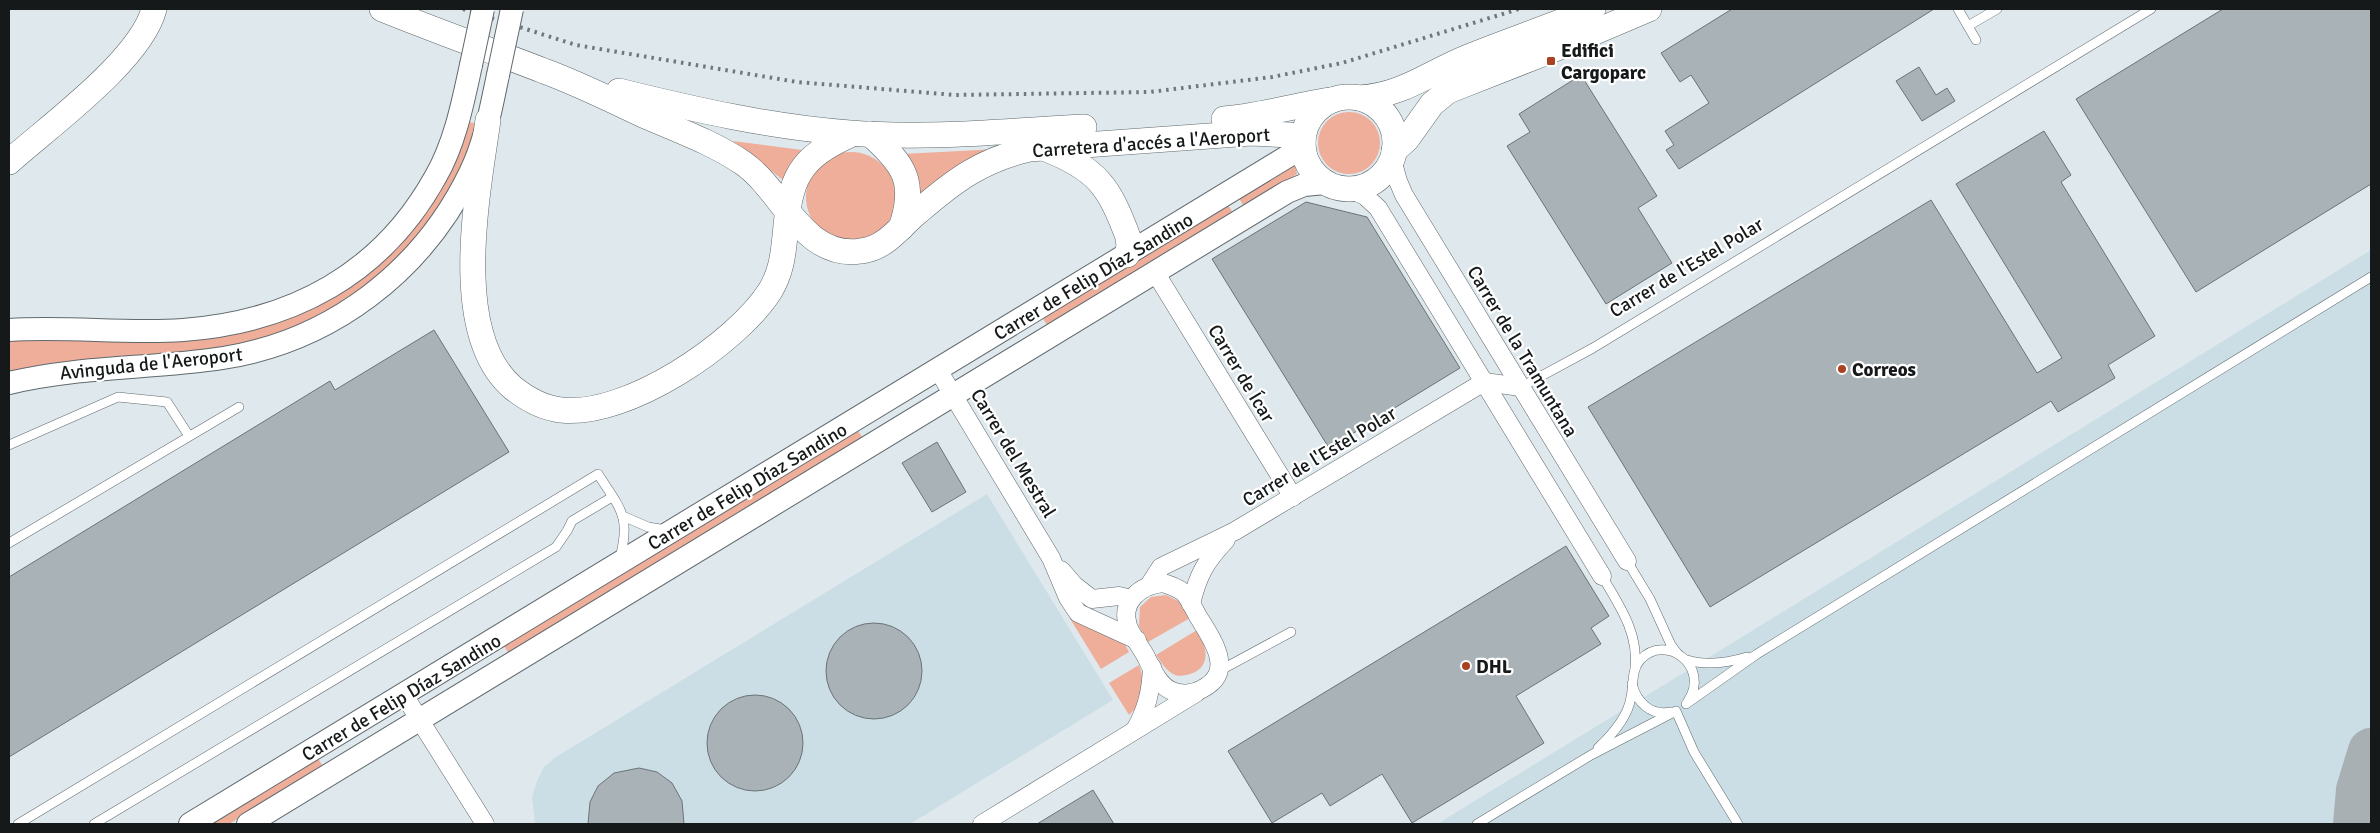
<svg xmlns="http://www.w3.org/2000/svg" width="2380" height="833" font-family="Signika,sans-serif">
<style>
.built{fill:#cbdee5}
.green{fill:#eeae9a}
.lines{fill:none;stroke-linecap:round;stroke-linejoin:round}
.taxiway{stroke:#a8b0b3;stroke-width:46}
.building{fill:#a9b2b6;stroke:#6b7377}
.service-casing{stroke:#60696d;stroke-width:10}
.minor-casing{stroke:#60696d;stroke-width:19}
.tertiary-casing{stroke:#60696d;stroke-width:24}
.secondary-casing{stroke:#60696d;stroke-width:26}
.service{stroke:#fff;stroke-width:9}
.minor{stroke:#fff;stroke-width:18}
.tertiary{stroke:#fff;stroke-width:22}
.secondary{stroke:#fff;stroke-width:25}
.rail{stroke:#707679;stroke-width:4;stroke-dasharray:2.5 5;stroke-linecap:butt}
.tertiary-bridge-casing{stroke:#60696d;stroke-width:24;stroke-linecap:butt}
.tertiary-bridge{stroke:#fff;stroke-width:22}
.poi-dot{fill:#aa4221;stroke:#fff;stroke-width:2}
.labels{text-anchor:middle;stroke-width:4.5;stroke-linejoin:round;paint-order:stroke}
.poi-label{font-size:19px;font-weight:bold;fill:#15191a;stroke:#fff;text-anchor:start}
.street-label{font-size:19px;fill:#15191a;stroke:#fff}
</style>
<rect width="100%" height="100%" fill="#dfe9ed"/>
<g class="built">
<polygon points="2371,250 2371,824 1437,824 1729,645"/>
<polygon points="987,494 1113,700 910,824 535,824 532,797 537,781 544,767 556,757"/>
</g>
<g class="green">
<circle cx="1349" cy="143" r="31"/>
<polygon points="468,122 480,124 463,168 438,215 386,273 316,321 243,346 9,375 9,340 243,332 313,309 380,262"/>
<polygon points="733,141 802,150 789,166 783,180"/>
<polygon points="997,149 921,195 916,178 903,154"/>
<circle cx="851" cy="197" r="45"/>
<polygon points="1291,166 1295,166 1297,174 1244,207 1239,198"/>
<polygon points="1228,205 1233,213 1047,325 1042,317"/>
<polygon points="858,431 863,438 509,654 504,646"/>
<polygon points="1166,595 1178,601 1190,618 1148,642 1139,626 1140,607 1151,597"/>
<polygon points="1069,617 1123,641 1129,652 1101,669"/>
<path d="M 1197,630 C 1205,644 1213,664 1193,673 C 1187,675 1181,677 1175,675 C 1166,671 1161,662 1156,655 Z"/>
<path d="M 1139,665 C 1146,683 1145,701 1129,715 L 1109,683 Z"/>
<polygon points="318,758 323,767 229,824 208,824"/>
</g>
<g class="lines">
<polyline class="taxiway" points="2356,824 2359,790 2371,751"/>
</g>
<g class="building">
<polygon points="1732,9 1934,9 1679,169 1666,150 1674,145 1665,131 1709,103 1691,75 1680,82 1661,53"/>
<polygon points="2223,9 2371,9 2371,184 2196,292 2076,99"/>
<polygon points="1919,67 1936,95 1947,88 1955,101 1922,121 1896,81"/>
<polygon points="1581,75 1657,196 1638,208 1672,263 1606,304 1507,146 1530,132 1519,114"/>
<polygon points="2044,131 2071,175 2061,182 2155,336 2108,365 2115,378 2058,412 2051,401 1710,607 1588,407 1931,200 2037,373 2062,358 1956,184"/>
<polygon points="1306,202 1367,217 1460,368 1329,448 1212,259"/>
<polygon points="434,330 509,452 9,757 9,577 330,381 335,390"/>
<polygon points="937,442 966,492 932,512 902,463"/>
<polygon points="1566,546 1609,616 1591,628 1601,644 1516,696 1544,743 1412,823 1382,774 1330,806 1322,793 1272,823 1228,751"/>
<circle cx="874" cy="671" r="48"/>
<circle cx="755" cy="743" r="48"/>
<polygon points="639,768 657,772 672,783 682,801 684,824 588,824 590,802 598,786 614,773"/>
<polygon points="1093,790 1114,824 1037,824"/>
</g>
<g class="lines">
<defs>
<g id="service">
<polyline points="1958,9 1976,40"/>
<polyline points="1968,26 1997,9"/>
<polyline points="1521,387 1593,348 2151,9"/>
<polyline points="9,445 118,397 167,402 189,436"/>
<polyline points="625,517 648,527 666,530"/>
<polyline points="9,543 239,407"/>
<polyline points="1627,561 1650,599 1671,645 1677,653"/>
<path d="M 1602,576 C 1619,605 1639,633 1635,668"/>
<path d="M 1687,660 C 1707,666 1727,663 1747,657"/>
<polyline points="1219,671 1291,632"/>
<path d="M 1632,684 C 1637,703 1651,716 1671,712"/>
<polyline points="1686,704 1757,654 2371,277"/>
<path d="M 1598,748 C 1612,735 1628,717 1631,697 C 1634,684 1631,671 1640,660 C 1666,632 1711,667 1688,701"/>
<path d="M 18,824 L 598,474 C 620,509 631,515 620,558"/>
<polyline points="94,824 556,547 567,531 572,521 612,497"/>
<polyline points="1477,824 1591,755 1676,711 1694,752 1738,824"/>
</g>
<g id="minor">
<polyline points="1392,159 1398,181 1404,195 1627,561"/>
<polyline points="1350,189 1365,196 1378,208 1602,576"/>
<polyline points="1155,272 1293,497"/>
<polyline points="938,370 1051,558 1068,598 1078,613 1137,640"/>
<polyline points="1061,570 1074,585 1092,599 1119,596 1131,599"/>
<path d="M 1163,583 C 1170,585 1176,587 1183,592 C 1190,599 1194,610 1199,618 C 1212,639 1236,672 1202,689 C 1193,694 1181,695 1172,691 C 1158,685 1152,668 1145,655 C 1140,646 1132,636 1128,626 C 1120,601 1141,585 1163,583 Z"/>
<polyline points="1150,584 1161,567 1235,531 1484,382 1521,387"/>
<path d="M 1191,604 C 1198,575 1205,562 1226,540"/>
<polyline points="404,695 485,824"/>
<path d="M 1135,730 C 1147,709 1151,691 1152,667"/>
<polyline points="982,824 1196,693"/>
</g>
<g id="tertiary">
<path d="M 9,330 C 67,326 125,334 183,330 C 292,322 382,274 436,176 C 455,143 463,102 471,65"/>
<path d="M 9,383 C 79,366 151,369 223,358 C 331,341 422,272 470,173 C 485,143 491,108 498,75"/>
<polyline points="190,824 1303,147"/>
<polyline points="248,824 1287,192 1304,185 1325,183"/>
</g>
<g id="secondary">
<path d="M 382,9 C 436,31 490,50 544,71 C 577,83 609,99 641,114 C 675,129 712,142 743,163 C 782,190 804,260 861,251 C 887,248 900,226 919,211 C 955,180 982,160 1029,149 L 1251,133 L 1290,135 L 1303,143"/>
<path d="M 619,91 C 696,110 771,127 850,133 C 927,139 1007,131 1084,127"/>
<circle cx="1349" cy="143" r="46"/>
<path d="M 1359,98 C 1404,95 1428,73 1468,57 C 1510,40 1552,26 1593,9"/>
<path d="M 1224,119 C 1261,116 1296,105 1332,100"/>
<path d="M 488,120 C 478,192 449,334 513,388 C 527,399 543,408 561,410 C 626,418 736,344 770,291 C 781,273 783,256 785,236 C 790,178 798,158 852,134"/>
<path d="M 870,134 C 904,164 917,182 901,228"/>
<path d="M 1046,149 C 1097,169 1109,186 1128,237 L 1129,246 L 1127,255"/>
<polyline points="1394,151 1407,139 1432,104 1448,91 1550,51 1649,9"/>
<path d="M 9,162 C 49,126 141,60 154,9"/>
</g>
</defs>
<use href="#service" class="service-casing"/>
<use href="#minor" class="minor-casing"/>
<use href="#tertiary" class="tertiary-casing"/>
<use href="#secondary" class="secondary-casing"/>
<use href="#service" class="service"/>
<use href="#minor" class="minor"/>
<use href="#tertiary" class="tertiary"/>
<use href="#secondary" class="secondary"/>
<polyline class="rail" points="463,9 576,45 797,82 955,95 1150,92 1272,77 1342,63 1519,9"/>
<defs>
<g id="tertiary-bridge">
<polyline points="471,65 483,9"/>
<polyline points="498,75 512,9"/>
</g>
</defs>
<use href="#tertiary-bridge" class="tertiary-bridge-casing"/>
<use href="#tertiary-bridge" class="tertiary-bridge"/>
</g>
<g class="poi-dot">
<rect x="1546" y="56" width="10" height="10" rx="2.5"/>
<circle cx="1842" cy="369" r="5"/>
<circle cx="1466" cy="666" r="5"/>
</g>
<g class="labels">
<g class="poi-label">
<text x="1561" y="57">Edifici<tspan x="1561" dy="22">Cargoparc</tspan></text>
<text x="1852" y="376">Correos</text>
<text x="1476" y="673">DHL</text>
</g>
<g class="street-label">
<text transform="translate(1151 142) rotate(-4)" y="7">Carretera d'accés a l'Aeroport</text>
<text transform="translate(1686 267) rotate(-31)" y="7">Carrer de l'Estel Polar</text>
<text transform="translate(1093 276) rotate(-31)" y="7">Carrer de Felip Díaz Sandino</text>
<text transform="translate(1523 351) rotate(59)" y="7">Carrer de la Tramuntana</text>
<text transform="translate(151 363) rotate(-6)" y="7">Avinguda de l'Aeroport</text>
<text transform="translate(1242 373) rotate(59)" y="7">Carrer de Ícar</text>
<text transform="translate(1014 453) rotate(59)" y="7">Carrer del Mestral</text>
<text transform="translate(1319 456) rotate(-31)" y="7">Carrer de l'Estel Polar</text>
<text transform="translate(747 486) rotate(-31)" y="7">Carrer de Felip Díaz Sandino</text>
<text transform="translate(401 697) rotate(-31)" y="7">Carrer de Felip Díaz Sandino</text>
</g>
</g>
<rect width="2380" height="833" fill="none" stroke="#15191a" stroke-width="20"/>
</svg>
